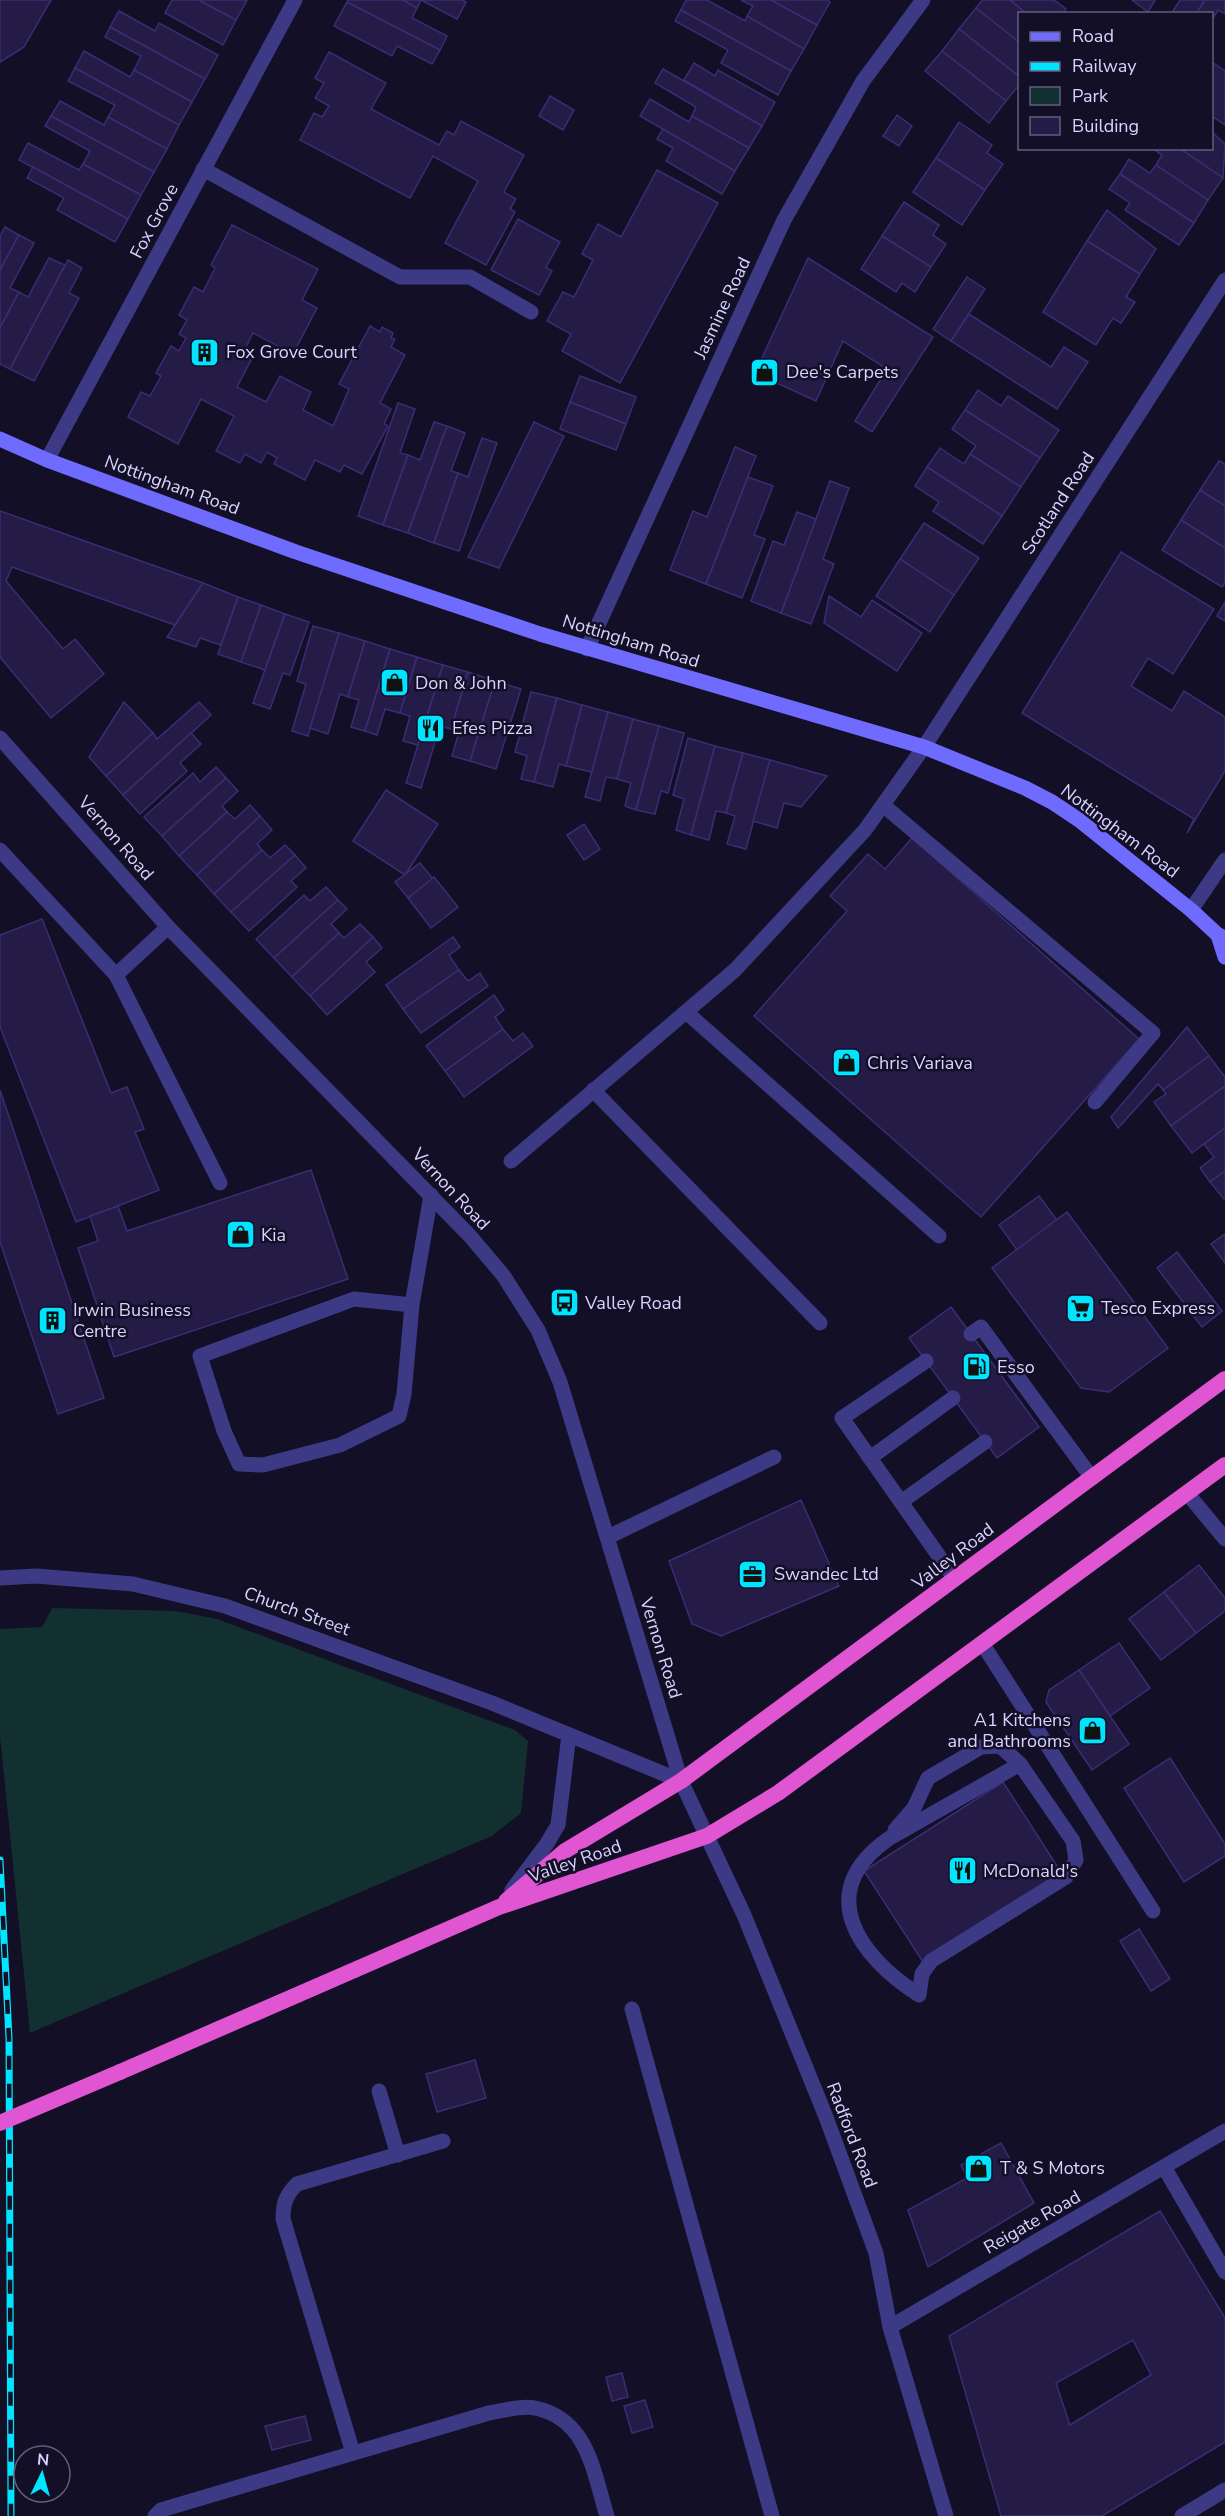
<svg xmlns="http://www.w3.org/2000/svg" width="1225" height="2516" font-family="'Nunito Sans',sans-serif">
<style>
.green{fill:#12302f}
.building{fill:#241b47;stroke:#3b2d73;stroke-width:1.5;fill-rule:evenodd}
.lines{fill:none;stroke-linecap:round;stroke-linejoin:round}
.service{stroke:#3d3a85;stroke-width:15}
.minor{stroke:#3d3a85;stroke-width:15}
.tertiary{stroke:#3d3a85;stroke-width:15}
.secondary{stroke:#6f6bff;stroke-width:15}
.trunk{stroke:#e055d1;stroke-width:16}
.rail-casing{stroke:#00e5ff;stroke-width:7}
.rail{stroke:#130f26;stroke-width:4.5;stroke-dasharray:14;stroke-linecap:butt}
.trunk-bridge{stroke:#e055d1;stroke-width:16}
.labels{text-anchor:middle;stroke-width:5;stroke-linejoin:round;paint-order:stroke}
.street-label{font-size:18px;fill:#d9d4ff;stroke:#130f26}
.poi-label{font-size:18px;fill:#d9d4ff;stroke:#130f26;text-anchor:start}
</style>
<rect width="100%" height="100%" fill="#130f26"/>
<polygon class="green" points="52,1608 176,1611 217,1619 515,1730 528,1741 521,1813 492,1836 30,2033 0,1736 0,1629 42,1627"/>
<g class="building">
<polygon points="0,0 51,0 24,47 0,62"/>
<polygon points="172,0 199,0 236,20 223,45 165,13"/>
<polygon points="199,0 247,0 236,20"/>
<polygon points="348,0 403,0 417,8 412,18 447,36 440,50 347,2"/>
<polygon points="403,0 462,0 466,2 457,19 421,0 417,8"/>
<polygon points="686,0 707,0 745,21 747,16 804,49 791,71 681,10"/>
<polygon points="741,0 771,0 817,25 804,49 747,16 753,6"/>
<polygon points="771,0 827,0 830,2 817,25"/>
<polygon points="982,0 1010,0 1027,14 1020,14 1020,43 976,8"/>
<polygon points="1010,0 1054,0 1066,9 1062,14 1027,14"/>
<polygon points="1132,0 1155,0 1148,12"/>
<polygon points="1180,0 1205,0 1196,14 1171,14"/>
<polygon points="1205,0 1225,0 1225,14 1218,10 1212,20 1212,14 1196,14"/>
<polygon points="347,2 440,50 432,64 397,46 392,56 334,26"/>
<polygon points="976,8 1020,43 1020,77 959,29"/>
<polygon points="681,10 791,71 778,95 721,63 728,50 675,21"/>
<polygon points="119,11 155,31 159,23 218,55 205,79 110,27"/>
<polygon points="110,27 205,79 192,102 134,70 141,56 105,37"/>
<polygon points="959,29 1020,77 1020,84 1006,101 942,51"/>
<polygon points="84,51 130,77 134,70 192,102 179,125 75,68"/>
<polygon points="942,51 1006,101 989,123 925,71"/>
<polygon points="329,52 386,83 371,109 439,145 447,131 454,135 461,121 524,155 504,192 516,199 510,209 515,212 486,265 445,243 478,181 433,156 410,198 300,140 314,113 322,117 329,106 315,98 324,83 315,78"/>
<polygon points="1212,62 1225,71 1225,125 1212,116 1212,91 1214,88 1212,86"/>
<polygon points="694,63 715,76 718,70 775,102 762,126 684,80"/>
<polygon points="75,68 179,125 167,149 108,117 115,105 68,81"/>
<polygon points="663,69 762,126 749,148 692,116 696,107 655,83"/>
<polygon points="550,96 574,110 563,130 539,116"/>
<polygon points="650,99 689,122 692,116 749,148 735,171 640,116"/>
<polygon points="60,101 104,125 108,117 167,149 154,172 51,116"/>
<polygon points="897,115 912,126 899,146 883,136"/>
<polygon points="51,116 154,172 141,195 83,164 90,151 45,126"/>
<polygon points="959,122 992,145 987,153 1003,164 985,190 936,158"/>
<polygon points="663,129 735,171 722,194 666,161 673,148 657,139"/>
<polygon points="1212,132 1225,144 1223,178 1179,148 1212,148"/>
<polygon points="28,143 79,170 83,164 141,195 128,219 19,160"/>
<polygon points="1152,148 1179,148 1223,178 1208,200 1156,165 1162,155"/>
<polygon points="936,158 985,190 962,225 913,192"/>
<polygon points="1129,159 1150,173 1156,165 1208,200 1194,223 1120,174"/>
<polygon points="33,167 128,219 115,242 57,210 64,198 27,178"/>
<polygon points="657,170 718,203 620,383 562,351 571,334 547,321 563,292 574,297 593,260 582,254 598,224 621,237"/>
<polygon points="1120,174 1194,223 1179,245 1125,210 1130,203 1109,189"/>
<polygon points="904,202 939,225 933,235 946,244 931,267 882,236"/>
<polygon points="1107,210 1156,249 1140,274 1087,241"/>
<polygon points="518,219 560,242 546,267 552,271 539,295 491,270"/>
<polygon points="232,225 318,269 302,300 317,308 293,354 253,333 242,355 251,360 237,387 266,402 280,376 311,392 303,410 333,426 349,389 339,384 370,326 380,332 382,327 393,333 391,338 395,339 391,347 405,355 380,403 391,409 384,424 388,426 362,474 344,465 340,472 315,460 305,480 274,464 277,458 267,452 261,463 245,454 240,463 216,451 234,416 201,399 178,444 128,417 141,392 150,396 161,376 156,373 171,346 179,351 186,338 179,334 187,320 179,315 194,287 203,292 215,268 211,265"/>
<polygon points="5,227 19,235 0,270 0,236"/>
<polygon points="19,235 34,243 10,288 19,292 0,328 0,270"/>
<polygon points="882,236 931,267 915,292 902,283 896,292 861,269"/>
<polygon points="1087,241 1140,274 1126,297 1135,302 1121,323 1113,318 1096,345 1043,312"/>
<polygon points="49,258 65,265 10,369 0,364 0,328 19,292 28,297"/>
<polygon points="808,258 933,337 872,432 855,421 887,369 843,341 816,401 755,373"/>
<polygon points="68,260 82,268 69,293 79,298 34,381 10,369"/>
<polygon points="967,277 985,289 951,341 933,329"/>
<polygon points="969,314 1051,367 1064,347 1088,362 1057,409 951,341"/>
<polygon points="580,376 636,397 626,424 570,402"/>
<polygon points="978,390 1001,406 1008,396 1059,430 1040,458 965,410"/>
<polygon points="570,402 626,424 616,450 560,429"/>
<polygon points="398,403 415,409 400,453 408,455 383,525 358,516"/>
<polygon points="965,410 1040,458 1021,487 970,454 976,446 952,429"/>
<polygon points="434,422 447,426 408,533 383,525 408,455 420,460"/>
<polygon points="534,422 564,436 499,568 468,557"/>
<polygon points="447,426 465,433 451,471 458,473 434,543 408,533"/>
<polygon points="482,438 497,443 459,551 434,543 458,473 468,477"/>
<polygon points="735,447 756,456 706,584 670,570 693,511 707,517"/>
<polygon points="940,448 964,464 970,454 1021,487 1002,516 927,467"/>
<polygon points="1219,461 1225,464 1225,506 1200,490"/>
<polygon points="927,467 1002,516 983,544 933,511 939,502 915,486"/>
<polygon points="748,477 773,486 754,535 765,539 742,598 706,584"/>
<polygon points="830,481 849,488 823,559 834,564 811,624 781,613"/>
<polygon points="1200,490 1225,506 1225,548 1181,520"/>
<polygon points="0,511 203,583 175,625 12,567 6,581 63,649 75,639 104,674 51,718 0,657"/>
<polygon points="797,512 816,519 781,613 751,601 773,541 784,545"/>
<polygon points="1181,520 1225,548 1225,583 1222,587 1162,550"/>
<polygon points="924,523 979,558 954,595 900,559"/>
<polygon points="1121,552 1214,609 1173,674 1148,658 1131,686 1172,711 1184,691 1225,717 1225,771 1187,833 1194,819 1022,713"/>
<polygon points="900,559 954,595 930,632 876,596"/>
<polygon points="203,583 238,597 221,645 200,638 196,647 167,637"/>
<polygon points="829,596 861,617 872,600 922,633 897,671 824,623"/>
<polygon points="238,597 261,605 241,662 218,654"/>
<polygon points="1225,602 1225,621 1217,616"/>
<polygon points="261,605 285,614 265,670 241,662"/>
<polygon points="285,614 309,622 290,675 283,673 270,709 253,703"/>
<polygon points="313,626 339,633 308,736 292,731 306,684 297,681"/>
<polygon points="339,633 365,641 348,697 340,694 328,734 310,728"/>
<polygon points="365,641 390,649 365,731 351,727 359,700 348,697"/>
<polygon points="390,649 417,657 400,713 385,709 377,735 365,731"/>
<polygon points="417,657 443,665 418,745 403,741 410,716 400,713"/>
<polygon points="443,665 468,672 451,729 440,726 421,788 406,783"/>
<polygon points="468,672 495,681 470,761 452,756 459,732 451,729"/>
<polygon points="495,681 521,689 496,769 470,761"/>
<polygon points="531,692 557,698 534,782 521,779 527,756 515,752"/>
<polygon points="557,698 582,705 566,766 559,764 553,787 534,782"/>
<polygon points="124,702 153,733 106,776 89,757"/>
<polygon points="199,702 211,715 123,795 106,776 153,733 157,739"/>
<polygon points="582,705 608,712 592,772 566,766"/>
<polygon points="608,712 633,719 617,779 606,777 600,801 585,797"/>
<polygon points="633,719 659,726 636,810 625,806 631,783 617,779"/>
<polygon points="659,726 684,733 668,793 661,791 655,814 636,810"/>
<polygon points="191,733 201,744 180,763 187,771 140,814 123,795"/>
<polygon points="688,738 715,746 691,835 676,830 684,799 673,795"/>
<polygon points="715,746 743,753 726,813 716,811 709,840 691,835"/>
<polygon points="743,753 770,760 746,849 727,844 735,816 726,813"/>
<polygon points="770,760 827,776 801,807 784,803 777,828 753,821"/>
<polygon points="216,767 226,778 162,836 144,817 193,773 200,782"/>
<polygon points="226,778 238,791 222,806 227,812 179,856 162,836"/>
<polygon points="386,790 438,824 405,875 353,841"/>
<polygon points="250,805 260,816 197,875 179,856 227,812 235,819"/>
<polygon points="260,816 272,830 257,844 262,850 214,894 197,875"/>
<polygon points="584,824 600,849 584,860 567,835"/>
<polygon points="912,838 1139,1039 981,1217 754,1016 847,911 830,896 868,854 885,869"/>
<polygon points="285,845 295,855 231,912 214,894 262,850 270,858"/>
<polygon points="295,855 306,868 291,881 297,887 249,931 231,912"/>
<polygon points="420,863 433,879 408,898 395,882"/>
<polygon points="434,877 458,907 431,928 408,898"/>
<polygon points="326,887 338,900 274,958 256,939 304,895 310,901"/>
<polygon points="338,900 347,909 331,924 339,933 292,977 274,958"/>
<polygon points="42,919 111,1093 127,1087 144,1129 135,1132 159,1190 76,1222 0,1027 0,935"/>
<polygon points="360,924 373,937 310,996 292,977 339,933 344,938"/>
<polygon points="373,937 382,948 366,962 375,972 327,1015 310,996"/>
<polygon points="453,937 460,947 449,955 459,970 403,1009 386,985"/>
<polygon points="459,970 468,981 480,973 488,986 421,1033 403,1009"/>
<polygon points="494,995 504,1010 495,1017 503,1029 445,1071 426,1046"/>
<polygon points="1187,1027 1209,1056 1163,1090 1158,1084 1118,1128 1111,1117"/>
<polygon points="503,1029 513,1041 523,1033 533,1046 464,1097 445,1071"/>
<polygon points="1209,1056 1225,1077 1225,1086 1171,1126 1154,1102 1166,1094 1163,1090"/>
<polygon points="1225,1086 1225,1128 1192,1153 1171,1126"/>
<polygon points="0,1090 104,1398 58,1414 0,1242"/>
<polygon points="1225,1128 1225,1171 1210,1182 1200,1168 1214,1157 1204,1144"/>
<polygon points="311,1170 348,1279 114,1357 78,1248 98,1241 90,1216 118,1206 127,1231"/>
<polygon points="1225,1171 1225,1198 1224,1199 1210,1182"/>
<polygon points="1039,1196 1057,1220 1017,1250 999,1225"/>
<polygon points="1067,1212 1168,1348 1109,1392 1081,1388 992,1268"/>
<polygon points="1225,1234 1225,1263 1211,1244"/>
<polygon points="1177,1252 1222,1311 1202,1327 1157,1268"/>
<polygon points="951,1307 1039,1427 997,1458 909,1338"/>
<polygon points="801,1500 839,1586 721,1636 692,1624 669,1561"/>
<polygon points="1199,1565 1225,1598 1225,1611 1196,1633 1164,1592"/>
<polygon points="1164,1592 1196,1633 1161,1660 1129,1619"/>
<polygon points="1119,1643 1150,1688 1110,1716 1079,1670"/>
<polygon points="1079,1670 1129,1744 1092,1770 1046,1702 1049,1690"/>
<polygon points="1170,1758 1225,1844 1225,1856 1184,1882 1124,1788"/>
<polygon points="1003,1782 1061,1872 923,1962 864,1871"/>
<polygon points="1139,1929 1170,1979 1151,1991 1120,1941"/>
<polygon points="475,2060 486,2098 437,2112 426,2074"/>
<polygon points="1001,2143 1034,2203 928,2267 908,2210 967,2178 961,2165"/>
<path d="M 1160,2211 L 1225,2318 L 1225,2442 L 1102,2516 L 1001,2516 L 949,2336 ZM 1133,2340 L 1151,2375 L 1070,2425 L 1056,2383 Z"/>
<polygon points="622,2373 628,2397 612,2401 606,2377"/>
<polygon points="645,2400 653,2427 632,2433 624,2406"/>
<polygon points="305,2416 311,2440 272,2450 265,2426"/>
</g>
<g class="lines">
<g class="service">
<polyline points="203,169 400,277 470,277 531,312"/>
<polyline points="883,805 1153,1033 1095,1102"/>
<polyline points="0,850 116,975 220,1183"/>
<polyline points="116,975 168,927"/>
<polyline points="686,1012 939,1236"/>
<polyline points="593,1090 820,1323"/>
<polyline points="511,1161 735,970 865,830 924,747"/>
<polyline points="412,1305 354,1299 200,1356 224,1431 239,1464 263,1465 340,1445 399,1416 404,1394 412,1305 431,1195"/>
<polyline points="971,1334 981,1327 1092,1478"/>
<polyline points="926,1361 842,1418 955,1579"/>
<polyline points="870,1458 953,1398"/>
<polyline points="901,1502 985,1442"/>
<polyline points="608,1537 774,1457"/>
<polyline points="982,1643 1153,1911"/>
<path d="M 1020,1764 L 1073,1841 L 1076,1860 L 1066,1877 L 931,1961 L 922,1974 L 919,1995 C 858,1956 813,1892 888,1839 Z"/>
<polyline points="895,1830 914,1808 928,1778 981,1747 1000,1746 1020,1764"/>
<polyline points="632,2009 772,2516"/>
<polyline points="379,2091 398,2155"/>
<polyline points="1164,2167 1225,2272"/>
<path d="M 353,2453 L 283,2219 C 283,2203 286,2195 297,2184 L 443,2141"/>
<path d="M 155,2516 L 161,2510 L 489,2413 C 503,2411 522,2405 535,2408 C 588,2419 593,2471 607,2516"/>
</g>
<g class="minor">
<polyline points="47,460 295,0"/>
<polyline points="587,649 784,220 863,81 923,0"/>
<polyline points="924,747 1225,280"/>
<polyline points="1191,910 1225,860"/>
<polyline points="1187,1493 1225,1539"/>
<polyline points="890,2327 1225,2131"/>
<polyline points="1182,2516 1225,2490"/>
</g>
<g class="tertiary">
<polyline points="0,738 168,927 470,1236 503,1275 538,1330 560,1382 681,1781 744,1915 826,2117 876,2253 890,2327 946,2516"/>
<polyline points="0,1578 36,1576 133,1584 225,1606 492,1703 681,1781"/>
<polyline points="512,1890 546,1845 558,1825 569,1735"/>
</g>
<g class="secondary">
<polyline points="0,439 47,460 296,552 540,634 924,747 1025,788 1052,802 1079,820 1191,910 1218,935 1225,938"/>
<polyline points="1218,935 1225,957"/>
</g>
<g class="trunk">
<polyline points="506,1901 565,1851 681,1781 1225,1379"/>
<polyline points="120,2072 499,1907 707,1836 778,1793 1225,1465"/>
</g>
<defs>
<polyline id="rail" points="0,1860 9,2038 11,2516"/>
</defs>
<use href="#rail" class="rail-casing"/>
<use href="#rail" class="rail"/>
<polyline class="trunk-bridge" points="0,2123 120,2072"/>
</g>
<defs>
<symbol id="building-square" viewBox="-11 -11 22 22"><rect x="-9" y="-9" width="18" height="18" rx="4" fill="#00e5ff" stroke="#130f26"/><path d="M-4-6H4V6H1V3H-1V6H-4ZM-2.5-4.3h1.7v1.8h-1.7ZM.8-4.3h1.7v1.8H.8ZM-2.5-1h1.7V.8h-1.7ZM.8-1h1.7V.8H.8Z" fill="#111"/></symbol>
<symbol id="shop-square" viewBox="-11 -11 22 22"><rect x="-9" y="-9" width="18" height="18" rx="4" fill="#00e5ff" stroke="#130f26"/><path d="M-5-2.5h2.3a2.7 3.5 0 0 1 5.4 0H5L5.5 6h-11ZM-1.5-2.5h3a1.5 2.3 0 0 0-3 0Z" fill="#111"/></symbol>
<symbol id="restaurant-square" viewBox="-11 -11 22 22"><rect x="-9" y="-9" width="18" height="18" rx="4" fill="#00e5ff" stroke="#130f26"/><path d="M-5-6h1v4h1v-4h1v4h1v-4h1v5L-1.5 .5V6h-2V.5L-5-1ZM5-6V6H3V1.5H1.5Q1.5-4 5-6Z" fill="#111"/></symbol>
<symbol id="bus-square" viewBox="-11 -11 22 22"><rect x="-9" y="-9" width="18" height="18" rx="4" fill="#00e5ff" stroke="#130f26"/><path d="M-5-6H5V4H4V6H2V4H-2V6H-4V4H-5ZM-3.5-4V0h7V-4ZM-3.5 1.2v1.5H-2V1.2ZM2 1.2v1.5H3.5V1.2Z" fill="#111"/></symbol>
<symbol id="supermarket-square" viewBox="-11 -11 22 22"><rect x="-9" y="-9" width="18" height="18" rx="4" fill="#00e5ff" stroke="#130f26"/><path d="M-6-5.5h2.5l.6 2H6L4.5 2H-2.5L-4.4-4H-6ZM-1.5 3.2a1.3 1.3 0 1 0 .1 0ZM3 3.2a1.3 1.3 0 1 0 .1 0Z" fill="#111"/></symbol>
<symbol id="fuel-square" viewBox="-11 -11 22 22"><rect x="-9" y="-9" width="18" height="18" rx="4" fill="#00e5ff" stroke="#130f26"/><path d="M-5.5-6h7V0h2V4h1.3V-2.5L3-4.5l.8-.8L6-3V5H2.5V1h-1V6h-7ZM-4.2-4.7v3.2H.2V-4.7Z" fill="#111"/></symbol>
<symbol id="office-square" viewBox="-11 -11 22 22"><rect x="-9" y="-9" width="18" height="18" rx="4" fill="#00e5ff" stroke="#130f26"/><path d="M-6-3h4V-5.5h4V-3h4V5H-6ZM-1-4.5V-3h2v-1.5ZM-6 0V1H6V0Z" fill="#111"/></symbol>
</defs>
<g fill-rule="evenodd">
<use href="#building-square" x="188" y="336" width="33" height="33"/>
<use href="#shop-square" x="748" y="356" width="33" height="33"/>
<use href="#shop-square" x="378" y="666" width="33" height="33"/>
<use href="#restaurant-square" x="414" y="712" width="33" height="33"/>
<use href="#shop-square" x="830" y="1046" width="33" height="33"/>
<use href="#shop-square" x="224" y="1218" width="33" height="33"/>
<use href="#bus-square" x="548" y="1286" width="33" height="33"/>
<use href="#supermarket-square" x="1064" y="1292" width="33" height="33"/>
<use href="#building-square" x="36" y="1304" width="33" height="33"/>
<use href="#fuel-square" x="960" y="1350" width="33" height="33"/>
<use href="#office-square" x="736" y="1558" width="33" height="33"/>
<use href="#shop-square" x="1076" y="1714" width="33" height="33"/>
<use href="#restaurant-square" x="946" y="1854" width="33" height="33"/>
<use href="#shop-square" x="962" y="2152" width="33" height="33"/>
</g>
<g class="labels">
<g class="street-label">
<text transform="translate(154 221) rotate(-62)" y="6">Fox Grove</text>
<text transform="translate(722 308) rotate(-65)" y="6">Jasmine Road</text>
<text transform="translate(172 485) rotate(20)" y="6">Nottingham Road</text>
<text transform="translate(1058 503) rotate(-57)" y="6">Scotland Road</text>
<text transform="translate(631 641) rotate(17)" y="6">Nottingham Road</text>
<text transform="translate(1120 831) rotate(37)" y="6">Nottingham Road</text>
<text transform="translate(116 838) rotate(49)" y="6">Vernon Road</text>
<text transform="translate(451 1189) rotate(47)" y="6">Vernon Road</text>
<text transform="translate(953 1556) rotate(-37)" y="6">Valley Road</text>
<text transform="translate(297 1611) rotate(20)" y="6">Church Street</text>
<text transform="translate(661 1648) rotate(73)" y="6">Vernon Road</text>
<text transform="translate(575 1861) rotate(-19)" y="6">Valley Road</text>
<text transform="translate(852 2135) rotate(69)" y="6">Radford Road</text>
<text transform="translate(1032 2222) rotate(-30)" y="6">Reigate Road</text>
</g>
<g class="poi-label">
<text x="226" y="358">Fox Grove Court</text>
<text x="786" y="378">Dee's Carpets</text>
<text x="415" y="689">Don &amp; John</text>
<text x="452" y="734">Efes Pizza</text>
<text x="867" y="1069">Chris Variava</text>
<text x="261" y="1241">Kia</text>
<text x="585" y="1309">Valley Road</text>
<text x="1101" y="1314">Tesco Express</text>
<text x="73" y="1316">Irwin Business<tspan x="73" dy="21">Centre</tspan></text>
<text x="997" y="1373">Esso</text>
<text x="774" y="1580">Swandec Ltd</text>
<text x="1071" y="1726" text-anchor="end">A1 Kitchens<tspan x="1071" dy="21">and Bathrooms</tspan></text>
<text x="983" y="1877">McDonald's</text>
<text x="1000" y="2174">T &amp; S Motors</text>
</g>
</g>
<rect x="1018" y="12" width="195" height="138" fill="#130f26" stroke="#625e7d" stroke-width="1.5"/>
<rect x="1030" y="32" width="30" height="9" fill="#6f6bff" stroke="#625e7d" stroke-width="1.5"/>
<text x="1072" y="42" font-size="18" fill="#d9d4ff">Road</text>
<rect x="1030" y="62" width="30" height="9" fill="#00e5ff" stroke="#625e7d" stroke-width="1.5"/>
<text x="1072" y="72" font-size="18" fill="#d9d4ff">Railway</text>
<rect x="1030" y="87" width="30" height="18" fill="#12302f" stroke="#625e7d" stroke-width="1.5"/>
<text x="1072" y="102" font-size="18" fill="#d9d4ff">Park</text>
<rect x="1030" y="117" width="30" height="18" fill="#241b47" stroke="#625e7d" stroke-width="1.5"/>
<text x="1072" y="132" font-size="18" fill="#d9d4ff">Building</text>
<g transform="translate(42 2474) rotate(5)"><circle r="28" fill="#130f26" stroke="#625e7d" stroke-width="1.5"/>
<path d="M0-4.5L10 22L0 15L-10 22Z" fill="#00e5ff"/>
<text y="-9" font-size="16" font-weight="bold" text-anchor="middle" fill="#d9d4ff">N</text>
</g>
</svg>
